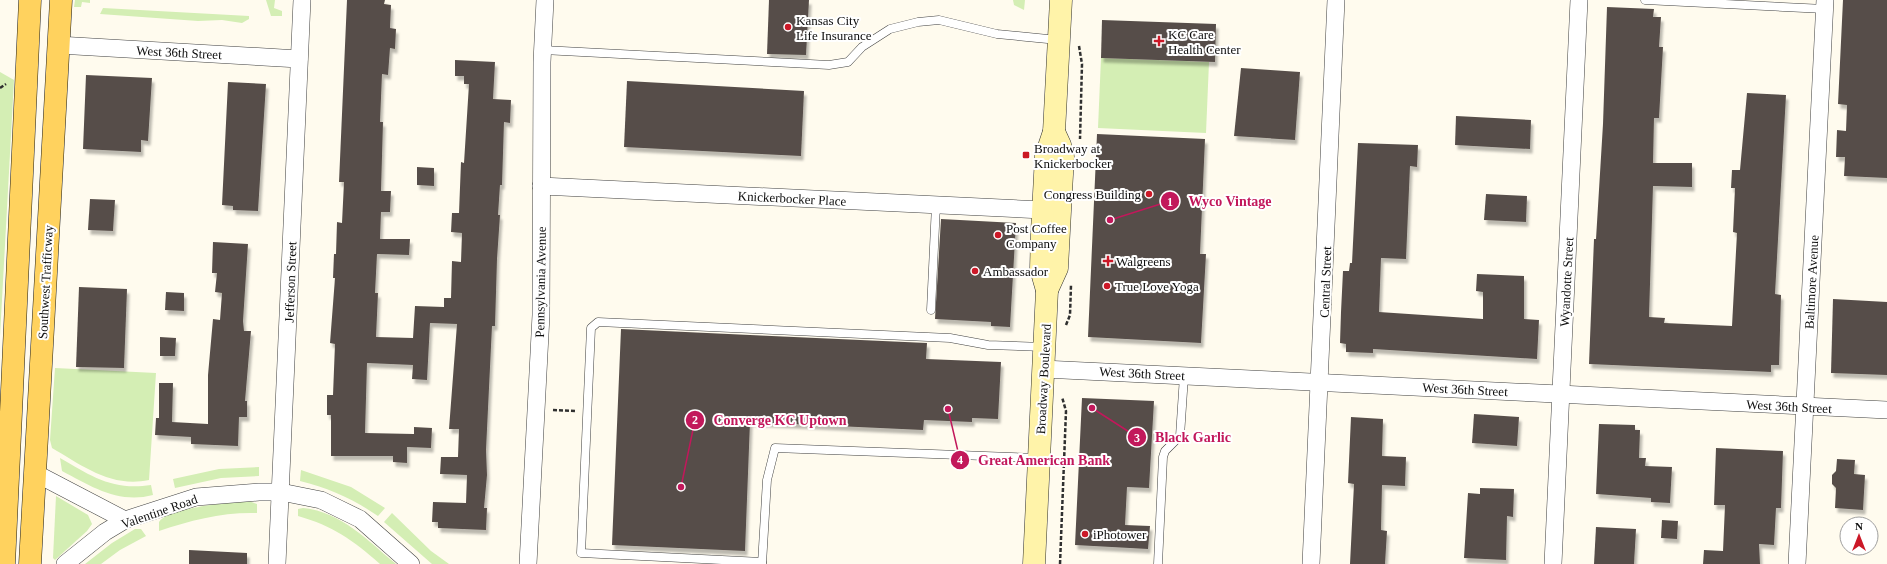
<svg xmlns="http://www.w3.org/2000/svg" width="1887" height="564" font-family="'Times New Roman',serif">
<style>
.green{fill:#d4eeb4}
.building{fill:#574e49;filter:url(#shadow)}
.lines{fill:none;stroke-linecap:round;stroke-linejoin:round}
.lane-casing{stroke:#414141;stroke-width:9}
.street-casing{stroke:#414141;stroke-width:18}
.secondary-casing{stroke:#303030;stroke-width:23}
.primary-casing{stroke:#1f1f1f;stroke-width:23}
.path{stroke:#303030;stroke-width:2.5;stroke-dasharray:4 2;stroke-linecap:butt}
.lane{stroke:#fff;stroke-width:8}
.street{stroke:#fff;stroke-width:17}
.secondary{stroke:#fff3a9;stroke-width:22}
.primary{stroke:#ffd25e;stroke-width:22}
.poi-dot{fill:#cb1827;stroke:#fff;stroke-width:1.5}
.labels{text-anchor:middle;stroke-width:4;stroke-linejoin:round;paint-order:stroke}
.poi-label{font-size:13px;fill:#0e0e0e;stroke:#fff;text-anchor:start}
.street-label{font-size:13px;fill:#0e0e0e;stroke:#fff}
.leader{fill:none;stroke:#c2185b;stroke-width:1.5}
.callout-dot{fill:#c2185b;stroke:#fff;stroke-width:1.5}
.mark-label{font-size:12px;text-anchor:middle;font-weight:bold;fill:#fff}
.callout-label{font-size:14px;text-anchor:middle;font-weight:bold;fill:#c2185b;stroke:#fff;stroke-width:4;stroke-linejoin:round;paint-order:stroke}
</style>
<defs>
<filter id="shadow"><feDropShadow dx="2.5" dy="4.5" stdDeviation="1" flood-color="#0004"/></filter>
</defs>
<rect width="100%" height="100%" fill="#fffbee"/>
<g class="green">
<polygon points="75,0 90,0 90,3 82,2 81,7 74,7"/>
<polygon points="266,0 275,0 274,8 282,11 282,16 271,16"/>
<polygon points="1013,0 1025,0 1024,10 1014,5"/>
<polygon points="103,8 249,16 249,19 242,23 222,20 198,21 100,14"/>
<polygon points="1101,58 1209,62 1206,133 1098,128"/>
<polygon points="0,72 14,80 0,336"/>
<path d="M 55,368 L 156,373 L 149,480 C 111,488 83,466 52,448 L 50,440 Z"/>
<path d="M 60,458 C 91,476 113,491 151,485 L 153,495 C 119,504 92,487 62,471 Z"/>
<polygon points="259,467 259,476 221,478 175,488 173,479 219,469"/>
<path d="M 301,470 L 351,487 L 385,508 L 378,516 C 353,499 329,488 300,481 Z"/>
<polygon points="56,496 88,515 92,524 87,531 55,560 53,558"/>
<path d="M 249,501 L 257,504 L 257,513 C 223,512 191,520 159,531 L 159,522 C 167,508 231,502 249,501 Z"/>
<path d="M 303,508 C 342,512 368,541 396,564 L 380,564 C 353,540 333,526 298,516 L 298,509 Z"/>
<polygon points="392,513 431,551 449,564 432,564 384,522"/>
<polygon points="135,529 141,529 146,536 120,550 101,564 85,564 112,543"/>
</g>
<g class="building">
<polygon points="347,0 385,0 384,4 391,5 390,28 396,29 395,49 390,48 388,75 382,74 380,122 383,122 381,191 391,191 390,212 381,212 380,239 410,239 409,255 377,254 375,293 378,293 376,337 413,338 415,306 444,307 444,298 451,298 452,261 461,262 462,233 451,232 452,213 459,213 461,162 464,163 469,84 464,84 464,76 455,76 455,60 495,62 493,99 511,100 510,123 504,122 502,185 500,185 498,215 500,215 497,259 495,326 492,326 486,450 487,475 484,508 487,508 486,530 438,528 438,522 432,522 433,502 466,503 467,475 440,474 441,457 458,457 459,429 449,429 457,324 430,323 427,380 412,379 413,365 367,363 365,433 414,434 414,427 432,428 431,448 407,447 407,463 393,462 393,456 331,456 331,415 327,415 327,395 333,395 335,344 330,343 335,278 333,278 334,254 336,254 337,222 342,223 344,182 339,182"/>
<polygon points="769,0 809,0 806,55 767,54"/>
<polygon points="1843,0 1887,0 1887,178 1844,176 1845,157 1836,157 1837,130 1846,131 1847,105 1838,104"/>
<polygon points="1607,7 1654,9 1653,17 1661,17 1659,47 1663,47 1659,118 1654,118 1653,163 1692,163 1692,187 1653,186 1649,317 1665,318 1664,323 1732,326 1737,233 1733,232 1735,188 1731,188 1732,170 1740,170 1747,93 1786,95 1775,294 1781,295 1779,365 1771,365 1771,372 1589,364 1594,239 1596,239 1603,124"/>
<polygon points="1102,20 1216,24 1215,62 1101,58"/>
<polygon points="1241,68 1300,72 1295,140 1234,136"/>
<polygon points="86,75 152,78 148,141 141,140 141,152 83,149"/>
<polygon points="627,81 804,91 801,156 624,147"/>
<polygon points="228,82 266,84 258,211 233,210 233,206 222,205"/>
<polygon points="1456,116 1531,120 1530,149 1455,145"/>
<polygon points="1097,134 1205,139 1200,254 1206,254 1201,343 1088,337"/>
<polygon points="1358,143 1418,145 1417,167 1410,166 1406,259 1381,258 1379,312 1483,319 1483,292 1476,291 1477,274 1524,276 1524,319 1539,320 1537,359 1373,349 1373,353 1346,352 1346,344 1340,343 1341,312 1343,271 1349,271 1350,263 1352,263"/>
<polygon points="417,167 434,168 434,186 417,185"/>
<polygon points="1486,194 1527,196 1526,222 1484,220"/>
<polygon points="90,199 115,200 113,231 88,230"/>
<polygon points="941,219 1016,223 1010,327 991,326 991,322 935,319"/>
<polygon points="213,242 248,244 243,321 244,331 251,331 245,401 247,401 247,417 239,417 238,446 191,444 191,437 155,435 156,418 159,418 159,383 173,383 172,422 208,424 208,375 213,319 220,320 222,293 215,292 217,273 212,273"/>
<polygon points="79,287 127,289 124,368 76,367"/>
<polygon points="166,292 184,293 184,311 165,310"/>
<polygon points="1833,299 1887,302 1887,375 1831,373"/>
<polygon points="621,329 927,343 926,359 1001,362 998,419 972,418 972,422 924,420 923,430 750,422 745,551 612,545"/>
<polygon points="160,337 176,338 175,356 160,356"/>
<polygon points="1082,398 1154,401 1149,488 1127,487 1125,525 1150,526 1148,549 1075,545"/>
<polygon points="1474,414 1519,417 1517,446 1472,443"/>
<polygon points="1351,417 1383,419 1382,456 1406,457 1405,486 1382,485 1381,530 1387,531 1385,564 1350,564 1354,484 1348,483"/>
<polygon points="1599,424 1635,425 1635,430 1640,430 1639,458 1646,458 1645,466 1672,467 1670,503 1651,502 1651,498 1596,494"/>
<polygon points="1716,448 1783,451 1781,508 1776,508 1774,545 1759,544 1760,564 1703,564 1704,550 1723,551 1725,505 1714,505"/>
<polygon points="1837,459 1855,460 1854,474 1865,475 1863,510 1835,508 1836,488 1832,484 1832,475 1836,471"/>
<polygon points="1480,488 1514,489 1513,517 1507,516 1506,560 1464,558 1468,493 1480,494"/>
<polygon points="1662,520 1678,521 1677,539 1661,538"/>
<polygon points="1596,527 1636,529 1634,564 1594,564"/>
<polygon points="189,550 247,553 247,564 189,564"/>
</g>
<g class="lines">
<defs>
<g id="lane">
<polyline points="1645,0 1825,9"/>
<polyline points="543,50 829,65 848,62 862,47 890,29 918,22 939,20 997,34 1058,40"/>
<polyline points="931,310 936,205"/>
<polyline points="762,562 581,553 591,328 598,322 950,338 988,345 1044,347"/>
<polyline points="762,564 767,480 775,448 1039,458"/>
<polyline points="1158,564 1163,457 1165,451 1180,436 1184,376"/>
</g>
<g id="street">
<polyline points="58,45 299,59"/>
<polyline points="541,186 1043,210"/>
<polyline points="1043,369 1887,410"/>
<polyline points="35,473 125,520"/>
<polyline points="65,564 105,532 125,520 196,497 259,492 281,492 321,500 360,519 411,564"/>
<polyline points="277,564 302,0"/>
<polyline points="528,564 541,315 542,62 545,0"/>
<polyline points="1311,564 1336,0"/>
<polyline points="1553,564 1579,0"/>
<polyline points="1797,564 1825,0"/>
</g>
<g id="secondary">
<polyline points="1047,290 1057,268 1061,192 1063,157 1060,145 1054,132"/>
<polyline points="1034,564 1047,290 1041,269 1042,232 1046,156 1054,132 1061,0"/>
</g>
<g id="primary">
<polyline points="4,564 30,0"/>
<polyline points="30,564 61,0"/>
</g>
</defs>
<use href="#lane" class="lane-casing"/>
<use href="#street" class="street-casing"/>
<use href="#secondary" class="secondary-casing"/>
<use href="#primary" class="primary-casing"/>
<g class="path">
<polyline points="1079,46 1082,64 1080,139"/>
<polyline points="0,88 6,84"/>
<polyline points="1066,325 1070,315 1071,285"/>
<polyline points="553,410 575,411"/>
<polyline points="1060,564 1066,411 1062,397"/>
</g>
<use href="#lane" class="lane"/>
<use href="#street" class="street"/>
<use href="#secondary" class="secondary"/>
<use href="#primary" class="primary"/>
</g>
<g class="poi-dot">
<circle cx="788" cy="27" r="4"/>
<path d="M1157 35h4v4h4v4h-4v4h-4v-4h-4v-4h4z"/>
<rect x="1022" y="151" width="8" height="8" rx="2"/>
<circle cx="1149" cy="194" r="4"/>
<circle cx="998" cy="235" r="4"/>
<path d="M1106 255h4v4h4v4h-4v4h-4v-4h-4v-4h4z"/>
<circle cx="975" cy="271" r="4"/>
<circle cx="1107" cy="286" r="4"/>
<circle cx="1085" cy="534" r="4"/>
</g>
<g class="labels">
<g class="poi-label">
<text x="796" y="25">Kansas City<tspan x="796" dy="15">Life Insurance</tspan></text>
<text x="1168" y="39">KC Care<tspan x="1168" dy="15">Health Center</tspan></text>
<text x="1034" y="153">Broadway at<tspan x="1034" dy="15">Knickerbocker</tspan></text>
<text x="1141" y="199" text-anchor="end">Congress Building</text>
<text x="1006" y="233">Post Coffee<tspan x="1006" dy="15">Company</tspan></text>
<text x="1116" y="266">Walgreens</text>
<text x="983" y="276">Ambassador</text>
<text x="1115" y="291">True Love Yoga</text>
<text x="1093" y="539">iPhotower</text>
</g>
<g class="street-label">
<text transform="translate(179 52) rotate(3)" y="5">West 36th Street</text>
<text transform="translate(792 198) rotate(3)" y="5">Knickerbocker Place</text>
<text transform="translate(45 282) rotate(-87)" y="5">Southwest Trafficway</text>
<text transform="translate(290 282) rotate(-88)" y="5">Jefferson Street</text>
<text transform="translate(540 282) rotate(-89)" y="5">Pennsylvania Avenue</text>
<text transform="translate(1325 282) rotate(-88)" y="5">Central Street</text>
<text transform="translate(1566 282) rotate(-87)" y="5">Wyandotte Street</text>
<text transform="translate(1811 282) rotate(-87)" y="5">Baltimore Avenue</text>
<text transform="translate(1142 373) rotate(3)" y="5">West 36th Street</text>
<text transform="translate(1043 379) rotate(-87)" y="5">Broadway Boulevard</text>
<text transform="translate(1465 389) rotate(3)" y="5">West 36th Street</text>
<text transform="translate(1789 406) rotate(3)" y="5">West 36th Street</text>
<text transform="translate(159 511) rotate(-19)" y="5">Valentine Road</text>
</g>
</g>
<path class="leader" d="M1110 220L1170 201M681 487L695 420M1092 408L1137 437M948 409L960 460"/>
<g class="callout-dot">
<circle cx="1110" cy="220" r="4"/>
<circle cx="681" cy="487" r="4"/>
<circle cx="1092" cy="408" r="4"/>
<circle cx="948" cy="409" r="4"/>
<circle cx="1170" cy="201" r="10"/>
<circle cx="695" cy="420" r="10"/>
<circle cx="1137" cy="437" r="10"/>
<circle cx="960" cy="460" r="10"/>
</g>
<g class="mark-label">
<text x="1170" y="206">1</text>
<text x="695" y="424">2</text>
<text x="1137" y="442">3</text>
<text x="960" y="464">4</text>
</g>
<g class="callout-label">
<text x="1230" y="206">Wyco Vintage</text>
<text x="780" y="425">Converge KC Uptown</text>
<text x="1193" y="442">Black Garlic</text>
<text x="1044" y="465">Great American Bank</text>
</g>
<g transform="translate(1859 536)"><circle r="19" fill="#ffffff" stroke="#9f9f9f"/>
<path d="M0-3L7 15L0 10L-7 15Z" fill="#cb1827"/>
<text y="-6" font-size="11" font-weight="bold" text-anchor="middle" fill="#0e0e0e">N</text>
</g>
</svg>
